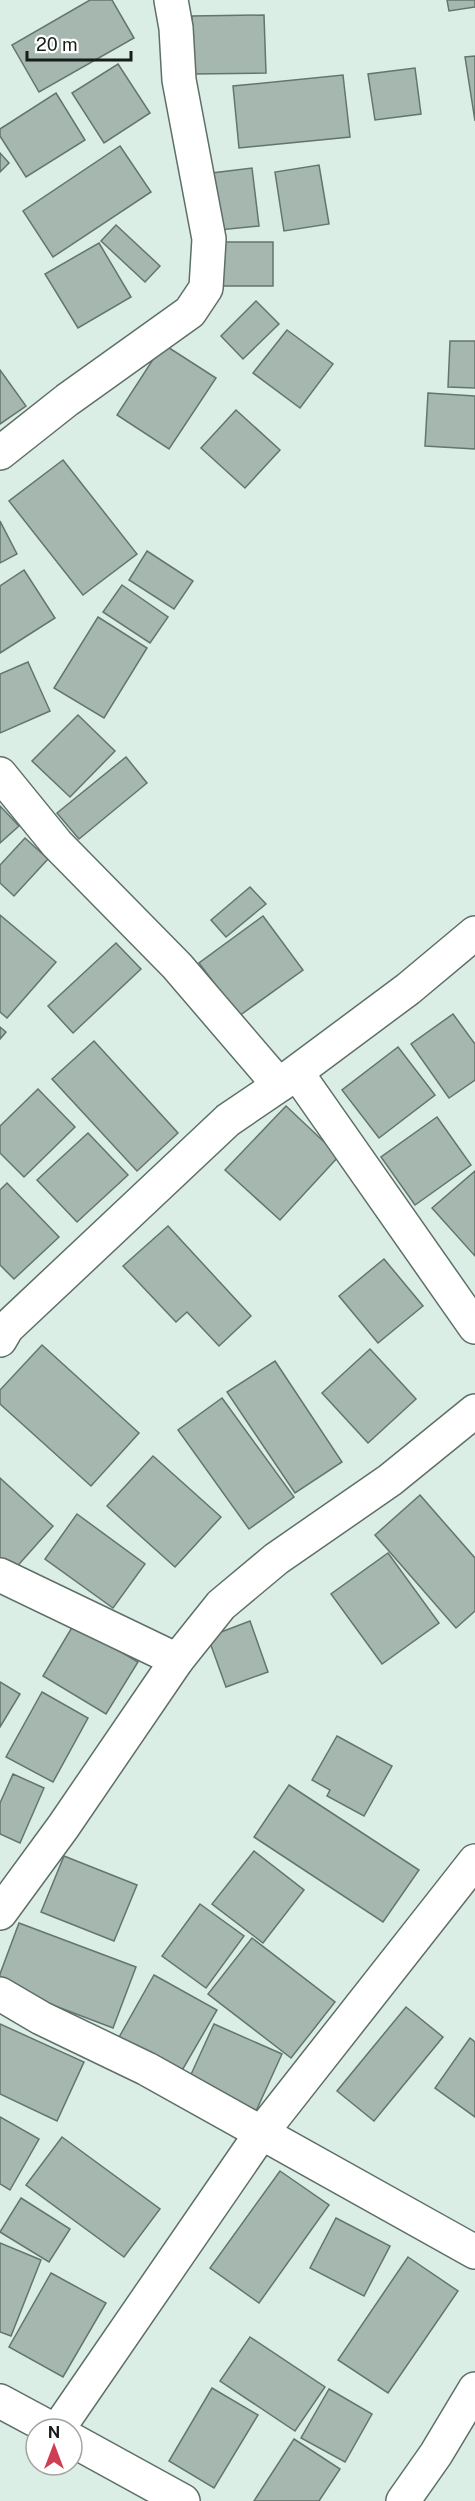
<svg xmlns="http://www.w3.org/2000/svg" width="475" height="2501" font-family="'Public Sans',sans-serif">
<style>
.building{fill:#a5b7af;stroke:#64756d;stroke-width:1.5}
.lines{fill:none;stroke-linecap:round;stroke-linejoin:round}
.minor-casing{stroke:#5e6f68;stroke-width:36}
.minor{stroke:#fff;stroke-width:33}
</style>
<rect width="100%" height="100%" fill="#daeee5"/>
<g class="building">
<polygon points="90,0 112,0 134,38 39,92 12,45"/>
<polygon points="447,0 475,0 475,7 449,11"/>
<polygon points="264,15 266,73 193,74 192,16"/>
<polygon points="475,56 475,121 465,57"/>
<polygon points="118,64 150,113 104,143 72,93"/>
<polygon points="415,68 421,114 375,120 368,74"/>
<polygon points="343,75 350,137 239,148 233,86"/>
<polygon points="56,93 85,140 26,177 0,136 0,129"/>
<polygon points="120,146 151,192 53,257 23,211"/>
<polygon points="0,153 9,163 0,172"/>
<polygon points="319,165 329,224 284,231 275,172"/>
<polygon points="252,168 259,226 219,230 212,173"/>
<polygon points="116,225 160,266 145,282 101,241"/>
<rect x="223" y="242" width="50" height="44"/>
<polygon points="99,243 131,297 78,328 45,274"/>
<polygon points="256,301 279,324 243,359 221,336"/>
<polygon points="287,330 333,364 300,408 253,373"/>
<polygon points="450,341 475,341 475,388 448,387"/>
<polygon points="163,344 216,378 169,449 117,415"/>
<polygon points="0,370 26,406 0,424"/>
<polygon points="428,393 475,396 475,449 425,446"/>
<polygon points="236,410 280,450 245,488 201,448"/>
<polygon points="63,460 137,554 83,595 9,501"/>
<polygon points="0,521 17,554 0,563"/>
<polygon points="147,551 193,581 174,609 129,580"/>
<polygon points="24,570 55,618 0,653 0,586"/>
<polygon points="122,585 168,617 150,643 103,612"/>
<polygon points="98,617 147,648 104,718 54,688"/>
<polygon points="28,662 50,711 0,733 0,674"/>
<polygon points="78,715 115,751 70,797 32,761"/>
<polygon points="126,757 147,783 79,839 57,813"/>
<polygon points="0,806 19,826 0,843"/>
<polygon points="25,838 48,859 14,896 0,883 0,865"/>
<polygon points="250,887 266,904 226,937 211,920"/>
<polygon points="0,915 56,962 7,1018 0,1012"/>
<polygon points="263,916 303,970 239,1016 199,963"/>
<polygon points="116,943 141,969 73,1033 48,1006"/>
<polygon points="453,1014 475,1044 475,1080 449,1098 411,1044"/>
<polygon points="0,1027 6,1032 0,1039"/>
<polygon points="94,1041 178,1133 137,1171 52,1079"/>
<polygon points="398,1047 435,1095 379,1138 342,1090"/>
<polygon points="38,1089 75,1127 24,1177 0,1153 0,1126"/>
<polygon points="286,1106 339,1156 280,1220 225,1170"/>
<polygon points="437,1117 471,1165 415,1205 381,1157"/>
<polygon points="88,1133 128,1175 77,1222 37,1180"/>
<polygon points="475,1171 475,1256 432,1208"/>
<polygon points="7,1183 59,1237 14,1279 0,1265 0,1190"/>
<polygon points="168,1226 251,1316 219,1346 187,1312 176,1322 123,1266"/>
<polygon points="384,1259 423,1306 378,1343 339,1296"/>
<polygon points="42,1345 139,1433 91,1486 0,1404 0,1390"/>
<polygon points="370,1349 416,1399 368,1443 322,1393"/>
<polygon points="275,1361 342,1462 295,1493 227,1392"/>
<polygon points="222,1398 294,1497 249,1529 178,1430"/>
<polygon points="153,1456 221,1517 175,1567 107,1506"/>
<polygon points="0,1478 53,1526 13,1571 0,1559"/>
<polygon points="420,1495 475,1558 475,1611 456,1628 375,1535"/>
<polygon points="77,1514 145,1564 113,1608 45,1559"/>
<polygon points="388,1553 439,1623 382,1664 331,1594"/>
<polygon points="250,1621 268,1672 226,1687 208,1637"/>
<polygon points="74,1624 138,1662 106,1714 43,1676"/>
<polygon points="0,1682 20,1694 0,1727"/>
<polygon points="42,1692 88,1718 53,1782 6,1757"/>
<polygon points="337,1736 392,1766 364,1816 327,1796 330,1790 312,1780"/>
<polygon points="13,1774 44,1788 20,1843 0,1834 0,1803"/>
<polygon points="289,1785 419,1870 383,1922 254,1837"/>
<polygon points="254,1851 304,1890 263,1943 212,1904"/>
<polygon points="64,1856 137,1885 114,1941 41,1912"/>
<polygon points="200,1904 244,1936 206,1988 162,1956"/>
<polygon points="19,1923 136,1967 113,2028 0,1985 0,1974"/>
<polygon points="252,1938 335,2002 291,2058 208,1994"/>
<polygon points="154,1975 217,2010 180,2074 118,2039"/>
<polygon points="406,2007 443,2037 374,2121 337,2091"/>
<polygon points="0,2024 84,2062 57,2121 0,2094"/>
<polygon points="214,2024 282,2054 256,2111 188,2081"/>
<polygon points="470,2038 475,2042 475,2117 435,2088"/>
<polygon points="0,2117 39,2139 10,2190 0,2184"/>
<polygon points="62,2137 160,2209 124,2257 26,2185"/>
<polygon points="280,2171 329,2205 259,2303 210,2268"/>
<polygon points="21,2198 70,2229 49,2262 0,2232"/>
<polygon points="336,2218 390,2246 364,2296 310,2268"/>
<polygon points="0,2243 41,2260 11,2336 0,2332"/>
<polygon points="408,2257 458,2291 388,2393 338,2360"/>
<polygon points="51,2273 106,2303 63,2377 9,2347"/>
<polygon points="250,2337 325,2387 295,2431 220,2381"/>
<polygon points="212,2388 258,2415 214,2488 169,2461"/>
<polygon points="329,2389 372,2414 345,2462 301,2438"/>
<polygon points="294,2439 340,2469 319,2501 254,2501"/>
</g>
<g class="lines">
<defs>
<g id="minor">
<polyline points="0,453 67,400 190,312 206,288 209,239 179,80 176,28 171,0"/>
<polyline points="0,774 57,844 177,966 279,1085 408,989 475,933"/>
<polyline points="0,1340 7,1328 228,1120 297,1073 475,1327"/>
<polyline points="0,1575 177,1660"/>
<polyline points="0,1913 63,1827 177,1660 221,1605 276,1559 390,1480 475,1411"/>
<polyline points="0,1994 41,2018 147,2069 475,2252"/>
<polyline points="0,2401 52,2429"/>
<polyline points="58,2429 262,2132 475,1861"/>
<polyline points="72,2440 183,2501"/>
<polyline points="403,2501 436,2454 475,2389"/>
</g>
</defs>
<use href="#minor" class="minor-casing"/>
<use href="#minor" class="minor"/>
</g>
<g transform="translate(54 2447)"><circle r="28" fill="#ffffff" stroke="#a2a5a3" stroke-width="1.5"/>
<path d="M0-4.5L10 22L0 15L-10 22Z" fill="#cf3f54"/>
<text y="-9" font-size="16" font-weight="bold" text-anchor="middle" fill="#161d1a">N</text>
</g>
<path d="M27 51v9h104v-9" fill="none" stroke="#161d1a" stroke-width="3"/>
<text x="36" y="51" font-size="18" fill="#161d1a" stroke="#ffffff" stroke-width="4.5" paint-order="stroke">20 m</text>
</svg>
